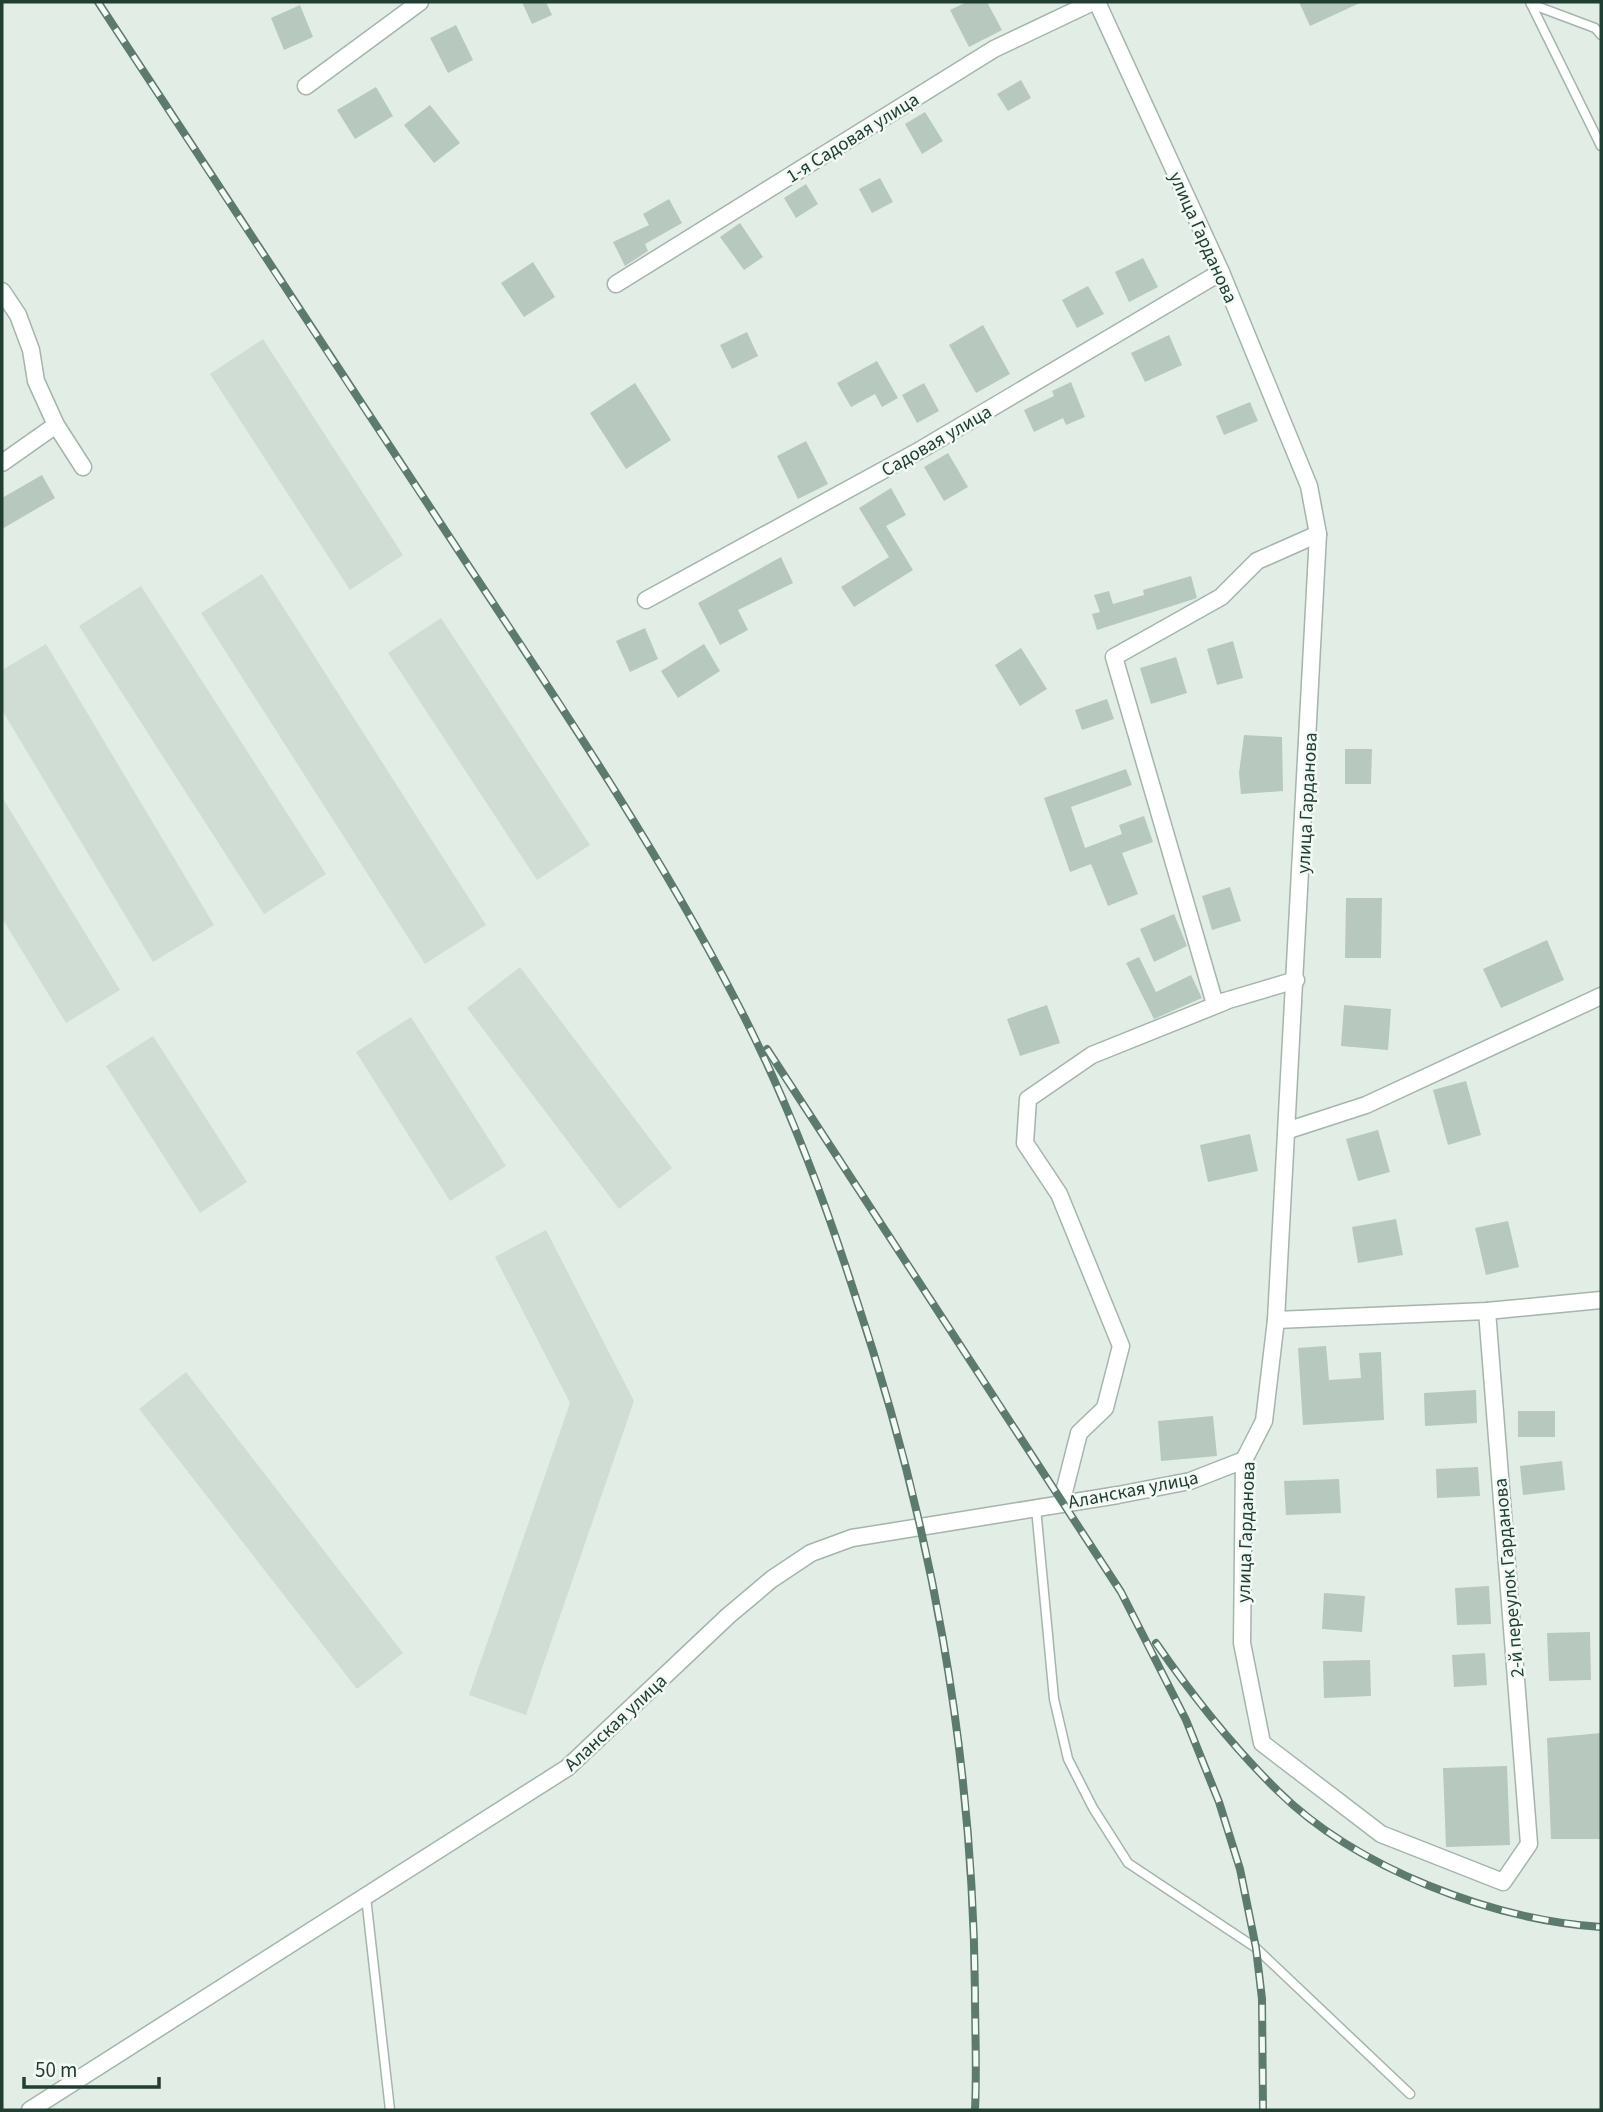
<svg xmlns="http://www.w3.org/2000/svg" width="1603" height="2112" font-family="'Source Sans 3',sans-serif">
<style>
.built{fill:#d0ddd5}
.building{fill:#b7c8bf}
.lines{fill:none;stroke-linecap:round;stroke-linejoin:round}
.service-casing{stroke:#a4b5ac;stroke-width:11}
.minor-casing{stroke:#a4b5ac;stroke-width:19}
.service{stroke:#fff;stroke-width:8}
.minor{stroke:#fff;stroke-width:16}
.rail-casing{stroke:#5c7a6d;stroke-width:8}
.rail{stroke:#f3f9f5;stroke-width:5;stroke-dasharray:16;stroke-linecap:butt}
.labels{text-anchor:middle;stroke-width:5;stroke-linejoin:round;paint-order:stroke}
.street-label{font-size:19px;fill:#213e32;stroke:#f3f9f5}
</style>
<rect width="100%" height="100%" fill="#e2ede6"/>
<g class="built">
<polygon points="263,339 403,555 350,590 210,374"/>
<polygon points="262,574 486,925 425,964 201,613"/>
<polygon points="141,586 326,874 264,914 79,626"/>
<polygon points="441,618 590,845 537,880 388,653"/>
<polygon points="46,644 214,925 153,962 2,710 2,670"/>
<polygon points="2,797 120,990 66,1023 2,918"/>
<polygon points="520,967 672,1168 619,1209 467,1008"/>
<polygon points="411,1017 506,1166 450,1201 356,1052"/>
<polygon points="153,1036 247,1182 200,1213 106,1066"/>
<polygon points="546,1230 634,1401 526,1715 469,1695 570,1403 495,1257"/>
<polygon points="186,1372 403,1653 357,1689 139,1409"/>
</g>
<g class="building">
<polygon points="522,2 546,2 552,15 532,24"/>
<polygon points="967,2 987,2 1002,30 969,47 950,10"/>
<polygon points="1299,2 1362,2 1310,26"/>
<polygon points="300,5 313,37 284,50 271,18"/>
<polygon points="456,25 473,60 448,73 430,38"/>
<polygon points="1021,80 1031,98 1008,111 997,94"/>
<polygon points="376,87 393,116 355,139 337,110"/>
<polygon points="430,105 460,143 434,163 404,125"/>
<polygon points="925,112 943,141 922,154 905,124"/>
<polygon points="880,178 893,202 872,213 859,189"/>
<polygon points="806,184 818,204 796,218 784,198"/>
<polygon points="669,199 682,223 645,244 648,251 625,266 613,242 649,225 643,214"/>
<polygon points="740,223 763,257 744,270 720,237"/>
<polygon points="1143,258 1158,287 1129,302 1115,272"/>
<polygon points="533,262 555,297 524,317 501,283"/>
<polygon points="1088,286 1104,314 1077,328 1062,300"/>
<polygon points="983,325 1010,374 976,393 949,345"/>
<polygon points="747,332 758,356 732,369 720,345"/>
<polygon points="1169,335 1182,365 1145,382 1131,353"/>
<polygon points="877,361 898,398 882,407 875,394 851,407 837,383"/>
<polygon points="1071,382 1085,417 1066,425 1063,418 1034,432 1024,410 1054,396 1052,391"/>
<polygon points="635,383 671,440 626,469 590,413"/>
<polygon points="924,383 939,411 917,423 902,395"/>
<polygon points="1250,402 1258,421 1224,435 1216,416"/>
<polygon points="806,441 828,484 798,499 777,456"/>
<polygon points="948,453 968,487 944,501 924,467"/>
<polygon points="42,475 55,498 2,529 2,498"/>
<polygon points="891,488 906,515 886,526 913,570 854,607 841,587 889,557 859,508"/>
<polygon points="781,557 793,583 738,610 748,630 720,645 698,603"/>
<polygon points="1191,576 1197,598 1097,630 1092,614 1100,612 1094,595 1109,591 1113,604 1144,595 1143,590"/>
<polygon points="645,628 658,659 630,672 616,641"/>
<polygon points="1233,641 1243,678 1217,685 1207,649"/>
<polygon points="704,644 720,671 678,698 661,671"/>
<polygon points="1021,648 1047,689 1020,706 995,665"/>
<polygon points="1176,657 1187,693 1151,704 1140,668"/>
<polygon points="1107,699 1114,719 1082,730 1075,710"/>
<polygon points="1244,735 1282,737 1283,791 1241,794 1239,773"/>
<polygon points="1345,749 1372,749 1371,784 1345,784"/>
<polygon points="1126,769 1132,785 1071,807 1085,848 1122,834 1119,825 1144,816 1153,842 1122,853 1138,894 1108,906 1091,864 1070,872 1044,798"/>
<polygon points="1230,887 1241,921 1212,930 1202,896"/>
<polygon points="1346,898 1382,898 1381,958 1345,958"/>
<polygon points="1174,914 1187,946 1154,962 1140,929"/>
<polygon points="1547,940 1564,980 1501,1008 1483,969"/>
<polygon points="1139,957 1156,992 1191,975 1202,998 1154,1019 1126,963"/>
<polygon points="1047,1005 1060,1043 1020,1056 1007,1019"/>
<polygon points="1344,1005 1391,1009 1388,1050 1341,1046"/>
<polygon points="1466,1081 1481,1135 1448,1145 1433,1090"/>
<polygon points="1378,1130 1390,1172 1358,1181 1346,1139"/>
<polygon points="1250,1134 1258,1171 1208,1182 1200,1145"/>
<polygon points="1396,1219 1403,1255 1358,1263 1352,1227"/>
<polygon points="1508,1221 1519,1267 1486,1275 1475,1228"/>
<polygon points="1326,1346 1329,1380 1361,1378 1359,1353 1381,1352 1384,1420 1303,1425 1298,1348"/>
<polygon points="1476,1390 1477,1423 1425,1426 1424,1393"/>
<rect x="1518" y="1411" width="37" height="26"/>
<polygon points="1213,1416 1217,1456 1161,1461 1158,1421"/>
<polygon points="1562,1461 1565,1490 1523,1495 1520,1466"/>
<polygon points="1478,1467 1480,1496 1437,1498 1436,1469"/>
<polygon points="1339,1479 1341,1513 1286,1515 1284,1481"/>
<polygon points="1489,1586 1491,1624 1457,1625 1455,1588"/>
<polygon points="1324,1593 1365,1596 1362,1632 1322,1629"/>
<polygon points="1590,1632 1591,1680 1549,1681 1547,1633"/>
<polygon points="1485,1653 1487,1685 1454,1687 1452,1655"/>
<polygon points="1370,1660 1371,1696 1324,1698 1323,1661"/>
<polygon points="1601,1733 1601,1839 1551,1839 1547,1738"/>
<polygon points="1507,1766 1510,1845 1446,1847 1443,1768"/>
</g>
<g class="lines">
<defs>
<g id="service">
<polyline points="1530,2 1601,146"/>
<polyline points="1531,4 1595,28 1601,35"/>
<polyline points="1036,1508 1054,1699 1068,1759 1093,1808 1128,1863 1256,1948 1410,2094"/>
<polyline points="366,1897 390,2110"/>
</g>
<g id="minor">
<polyline points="1097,2 1221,272 1309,486 1318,534 1276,1320 1264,1421 1244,1460 1242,1643 1262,1743 1381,1834 1503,1882 1529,1844 1487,1311"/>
<polyline points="306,86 420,2"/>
<polyline points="616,284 994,49 1093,2"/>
<polyline points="2,291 18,315 31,350 36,381 56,425 83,467"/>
<polyline points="2,463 56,425"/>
<polyline points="646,600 922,449 1221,272"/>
<polyline points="1296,980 1215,1004 1114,657 1221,597 1257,561 1318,534"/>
<polyline points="1289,1130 1366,1105 1601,996"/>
<polyline points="1276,1320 1487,1311 1601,1300"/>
<polyline points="1061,1504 1079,1433 1105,1408 1121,1346 1059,1194 1025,1143 1028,1099 1092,1055 1224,1002"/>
<polyline points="30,2110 567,1768 728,1616 772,1579 811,1553 852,1538 1118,1495 1190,1481 1244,1460"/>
</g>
</defs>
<use href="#service" class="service-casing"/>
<use href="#minor" class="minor-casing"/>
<use href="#service" class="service"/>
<use href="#minor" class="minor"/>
<defs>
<g id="rail">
<path d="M 98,2 C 218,185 338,368 458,550 C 555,697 654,843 735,999 C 784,1092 822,1192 854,1292 C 931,1522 973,1750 975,1993 C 975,2032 977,2071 975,2110"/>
<polyline points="767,1049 1121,1592 1186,1720 1219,1802 1240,1869 1256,1948 1262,1999 1263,2110"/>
<path d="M 1156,1643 C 1192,1695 1232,1746 1278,1791 C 1356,1868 1492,1920 1601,1927"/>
</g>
</defs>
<use href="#rail" class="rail-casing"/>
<use href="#rail" class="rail"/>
</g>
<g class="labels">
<g class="street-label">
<text transform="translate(852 137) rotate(-32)" y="7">1-я Садовая улица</text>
<text transform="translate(1204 237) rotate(66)" y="7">улица Гарданова</text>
<text transform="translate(936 440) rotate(-30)" y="7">Садовая улица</text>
<text transform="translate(1306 803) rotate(-87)" y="7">улица Гарданова</text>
<text transform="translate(1133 1489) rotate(-11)" y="7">Аланская улица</text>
<text transform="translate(1245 1532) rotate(-88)" y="7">улица Гарданова</text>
<text transform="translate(1508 1578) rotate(-95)" y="7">2-й переулок Гарданова</text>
<text transform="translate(615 1722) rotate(-43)" y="7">Аланская улица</text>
</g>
</g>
<rect width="1603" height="2112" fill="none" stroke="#213e32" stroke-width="7"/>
<path d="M24 2077v10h135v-10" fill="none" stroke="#213e32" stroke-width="3.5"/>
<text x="35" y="2077" font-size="21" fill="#213e32" stroke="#f3f9f5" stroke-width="5" paint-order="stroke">50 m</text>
</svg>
